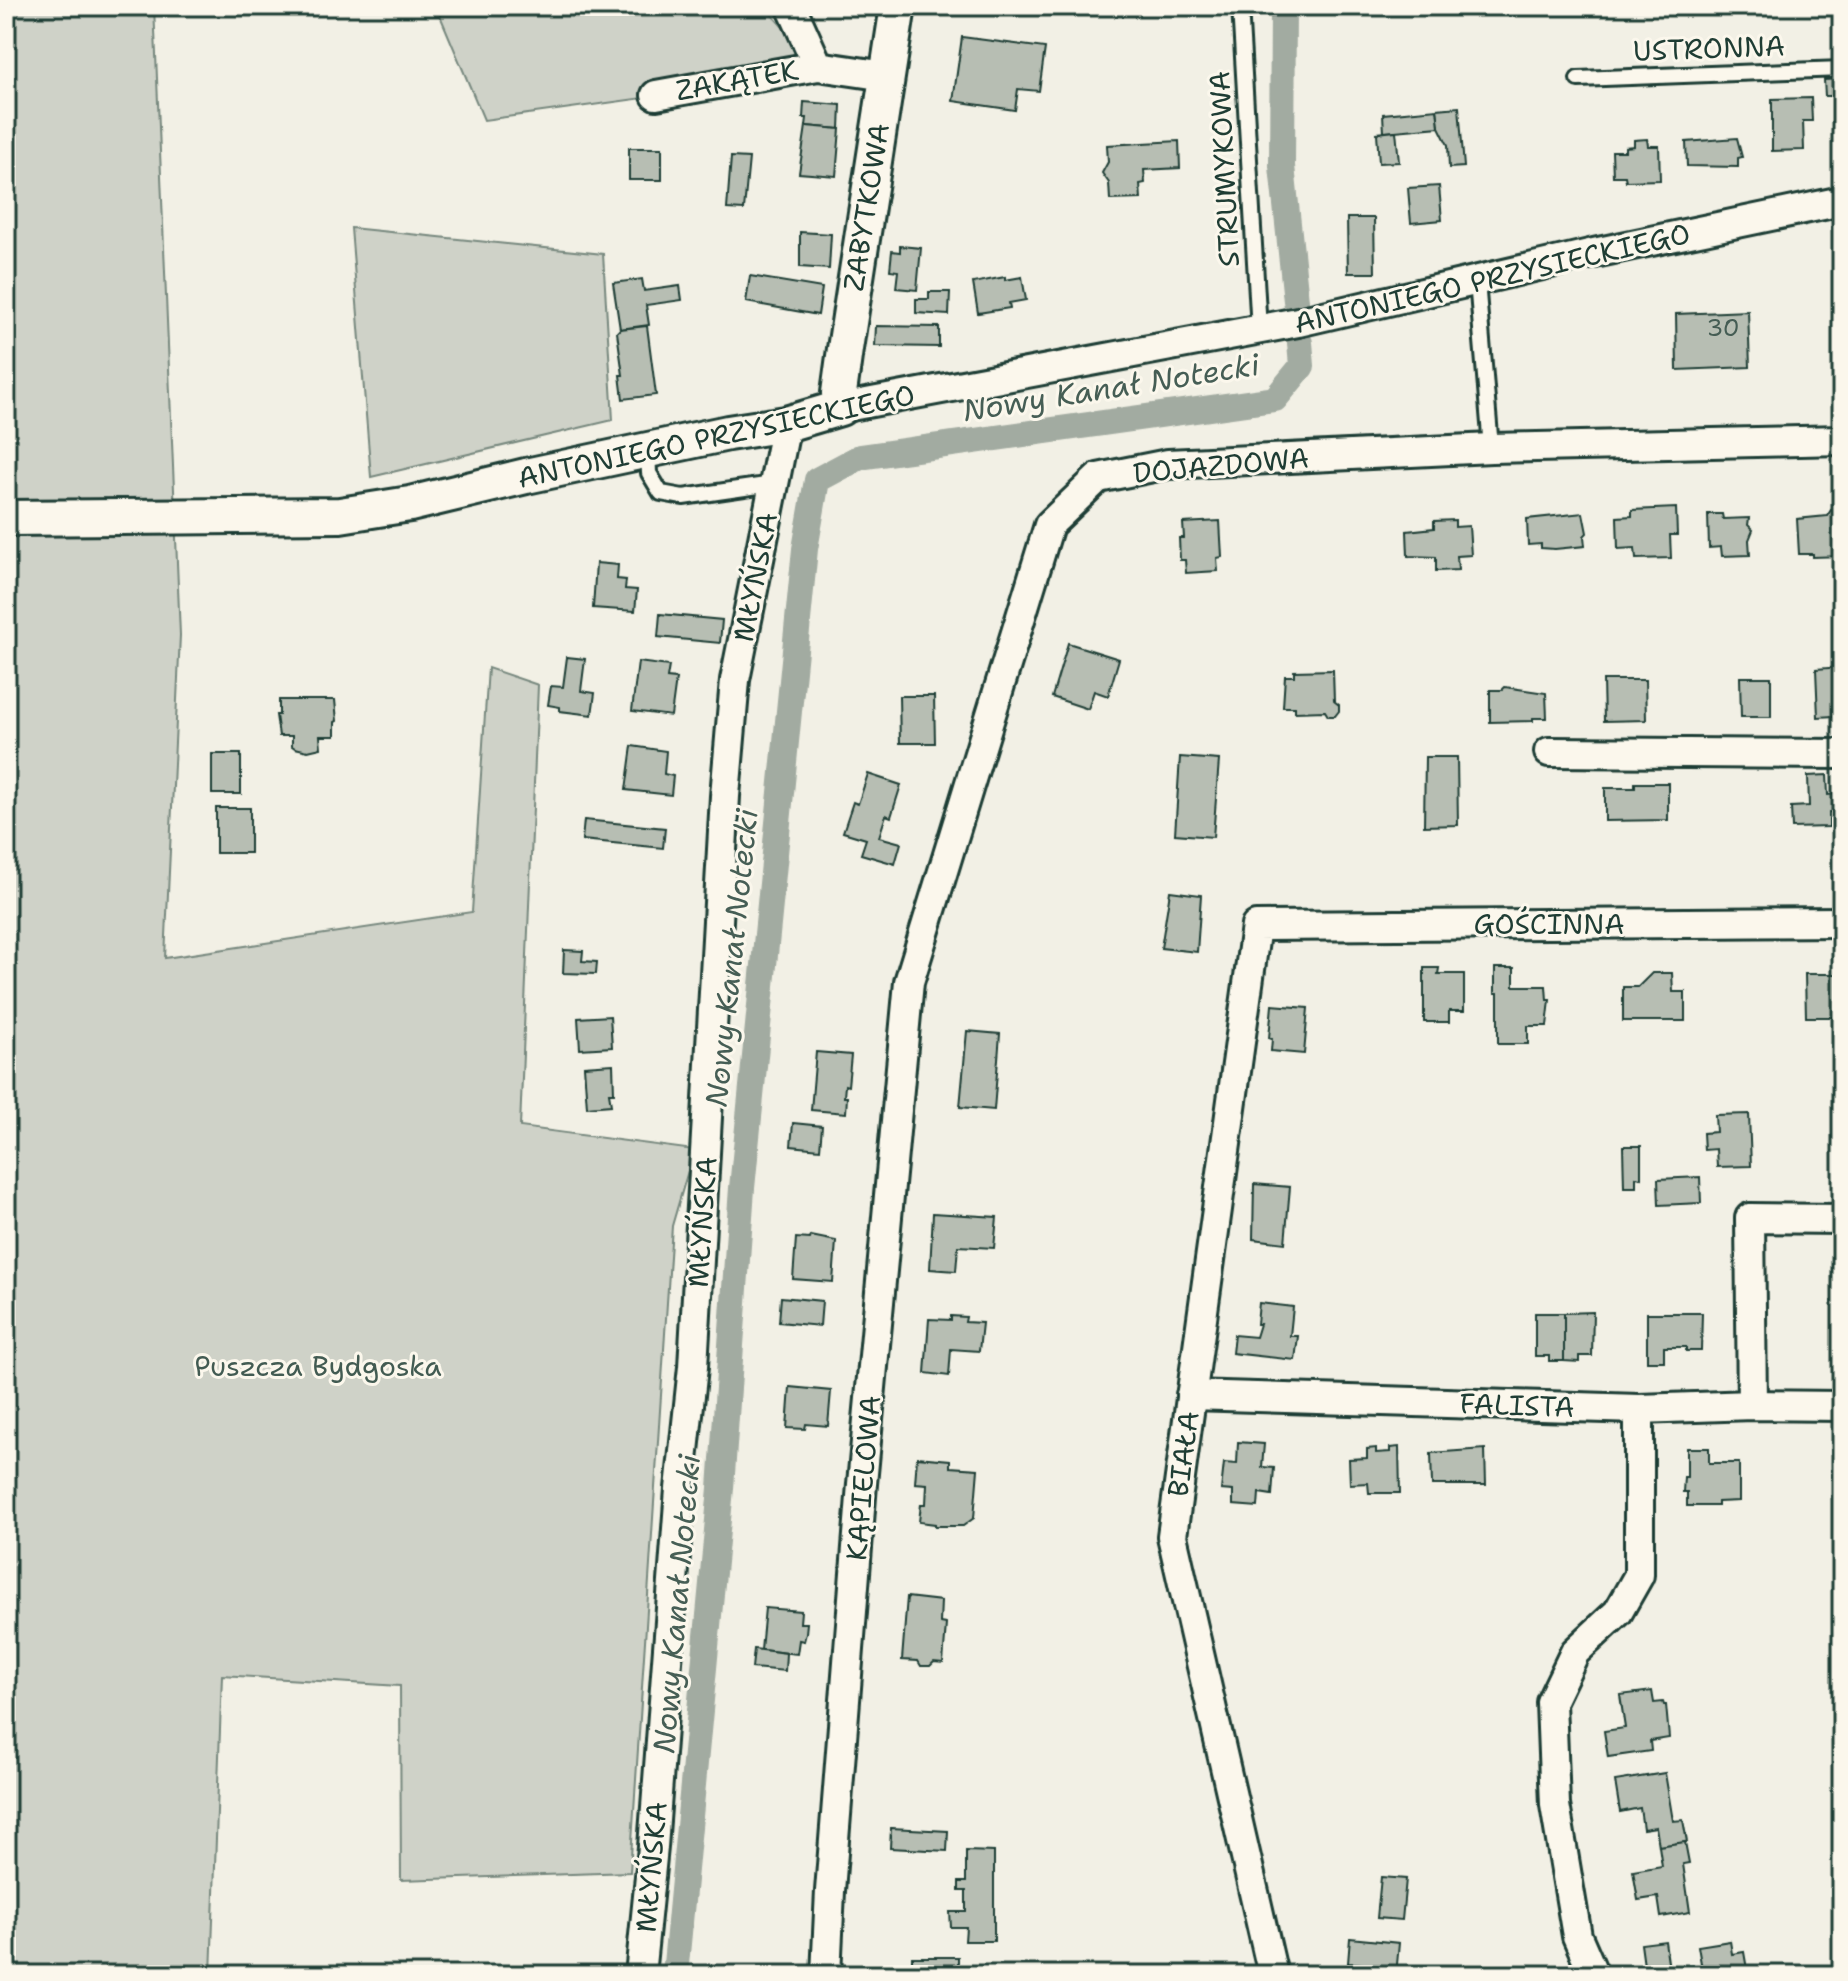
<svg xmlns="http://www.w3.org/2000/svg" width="1848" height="1981" font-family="'Shantell Sans',sans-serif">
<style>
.green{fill:#cfd2c8;stroke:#77887e;stroke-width:2}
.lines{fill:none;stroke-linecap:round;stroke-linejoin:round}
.canal{stroke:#a2aba1;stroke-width:26}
.building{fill:#b7beb3;stroke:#1f3d34;stroke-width:2}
.service-casing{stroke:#1f3d34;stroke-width:20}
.minor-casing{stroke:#1f3d34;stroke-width:34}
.tertiary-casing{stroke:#1f3d34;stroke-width:40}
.service{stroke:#fbf7ec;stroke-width:14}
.minor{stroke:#fbf7ec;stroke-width:28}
.tertiary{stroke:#fbf7ec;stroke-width:34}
.labels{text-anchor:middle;stroke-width:6;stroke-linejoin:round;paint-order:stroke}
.number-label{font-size:24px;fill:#455d54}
.street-label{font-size:28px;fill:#1f3d34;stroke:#fbf7ec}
.park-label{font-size:28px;fill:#425b52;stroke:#fbf7ec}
.water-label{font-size:30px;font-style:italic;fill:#465e55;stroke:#fbf7ec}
</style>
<rect width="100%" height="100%" fill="#f2f0e5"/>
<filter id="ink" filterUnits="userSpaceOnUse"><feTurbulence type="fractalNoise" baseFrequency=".0125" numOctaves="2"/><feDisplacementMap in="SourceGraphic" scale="16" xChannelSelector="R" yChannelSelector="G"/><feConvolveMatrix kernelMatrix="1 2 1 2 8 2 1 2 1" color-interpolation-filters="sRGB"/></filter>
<g filter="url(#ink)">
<g class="green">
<polygon points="6,6 154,6 180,635 165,958 472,912 488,668 538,685 520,1127 694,1150 672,1226 630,1872 401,1880 400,1686 222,1675 211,1975 6,1975"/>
<polygon points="436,6 764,6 791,36 802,76 484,120"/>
<polygon points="351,228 603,254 613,420 371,477"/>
</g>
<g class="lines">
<g class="canal">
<polyline points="1283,6 1282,166 1296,301"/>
<polyline points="675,1975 721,1488 742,1188 805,549 817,480 860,457 1275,399 1302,366 1300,343"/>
</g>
</g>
<g class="building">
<polygon points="962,37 1045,48 1039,91 1018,89 1015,110 953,101"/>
<polygon points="1842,79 1842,96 1825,96 1824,80"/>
<polygon points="1811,98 1812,121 1803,121 1804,150 1772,151 1772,99"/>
<polygon points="804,102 841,105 840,129 806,126 807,118 803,118"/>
<polygon points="1459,107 1464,167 1449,168 1448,145 1439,127 1437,109"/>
<polygon points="1437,109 1439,127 1384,132 1383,114"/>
<polygon points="806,126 840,129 836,176 799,173"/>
<polygon points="1396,131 1399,162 1379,163 1377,133"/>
<polygon points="1737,138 1742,157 1738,158 1738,167 1687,166 1686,142"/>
<polygon points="1647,139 1648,146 1659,146 1660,180 1626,181 1625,176 1613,176 1612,151 1625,151 1625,147 1634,146 1634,140"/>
<polygon points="1179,141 1180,168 1144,170 1145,183 1140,184 1141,199 1110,200 1109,183 1102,173 1108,162 1107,145"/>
<rect x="629" y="148" width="33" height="32"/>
<polygon points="731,157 749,158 744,210 727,209"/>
<polygon points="1439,186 1442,220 1411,223 1408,188"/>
<polygon points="1347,218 1374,218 1375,273 1348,273"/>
<polygon points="800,232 831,234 829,269 800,267"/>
<polygon points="900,246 921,248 917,290 896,288 898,271 890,270 892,251 900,252"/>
<polygon points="750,276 822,288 818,315 746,302"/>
<polygon points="1005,277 1005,280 1022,277 1026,300 1009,303 1010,308 978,313 973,283"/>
<polygon points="642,279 644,291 680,286 682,300 646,305 649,325 620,329 613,283"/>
<polygon points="929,292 950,292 949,315 916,313 916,299 929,299"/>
<polygon points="1748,311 1750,367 1677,370 1676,314"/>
<polygon points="647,326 656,395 623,399 620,375 623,375 617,332 620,329"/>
<polygon points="876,326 939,327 939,347 875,346"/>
<polygon points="1676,508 1677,535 1670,535 1671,558 1636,559 1635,548 1618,549 1617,517 1632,516 1632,510"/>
<polygon points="1831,510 1842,515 1842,556 1813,557 1813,554 1799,554 1797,519 1827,516"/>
<polygon points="1583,513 1587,533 1584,536 1585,546 1555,549 1541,548 1541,544 1528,545 1527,519"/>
<polygon points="1708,514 1722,514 1723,519 1749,518 1748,525 1753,530 1749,540 1750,555 1722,556 1721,547 1709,548"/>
<polygon points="1455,520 1455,527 1469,526 1471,555 1457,556 1458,570 1436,571 1436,557 1408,556 1407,531 1434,528 1434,521"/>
<polygon points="1220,521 1222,557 1217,558 1218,571 1186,573 1185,560 1180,560 1179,538 1184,538 1183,523"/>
<polygon points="596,563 618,565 617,579 626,580 625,589 637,590 635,611 593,608"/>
<polygon points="660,614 722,620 720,643 658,637"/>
<polygon points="1068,643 1119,659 1108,696 1094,691 1088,709 1052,697"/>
<polygon points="567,657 585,659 581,691 595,693 592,715 560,711 560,707 548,705 551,686 563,687"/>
<polygon points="638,662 669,666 667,678 676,679 671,716 632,711"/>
<polygon points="1842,667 1842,696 1833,696 1834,716 1818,717 1816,669"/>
<polygon points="1333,670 1334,701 1339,705 1339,711 1335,716 1328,716 1325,711 1295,712 1295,707 1283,707 1285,676 1294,676 1294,671"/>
<polygon points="1740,677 1771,677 1771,717 1741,717"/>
<polygon points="1603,680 1645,680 1646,720 1604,721"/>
<polygon points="1505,687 1546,693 1547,718 1533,718 1533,721 1490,722 1490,690 1502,690"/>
<polygon points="899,696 934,696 935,743 900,743"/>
<polygon points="279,700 335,700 337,721 335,722 335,736 320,736 321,748 308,751 295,748 292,746 292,736 279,736 276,715 279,715"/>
<polygon points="632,746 666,751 664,774 673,776 671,795 626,790"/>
<rect x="212" y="754" width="29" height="40"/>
<polygon points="1180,757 1219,760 1213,837 1175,834"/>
<polygon points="1425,757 1457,757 1458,825 1424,826"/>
<polygon points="868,774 901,785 891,817 886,815 879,837 901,843 895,864 861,854 866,839 843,832 853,802 858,804"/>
<polygon points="1827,775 1828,795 1838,794 1838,812 1829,812 1829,827 1792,828 1791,807 1809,806 1808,776"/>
<polygon points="1635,783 1668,783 1668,820 1605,821 1605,788 1635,788"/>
<rect x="216" y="808" width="34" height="45"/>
<polygon points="584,820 665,828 663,848 582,840"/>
<polygon points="1170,891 1201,895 1197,952 1161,948"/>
<polygon points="564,950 583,951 582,961 597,962 596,974 563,973"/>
<polygon points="1424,968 1439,968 1438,974 1464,974 1464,1011 1449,1011 1449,1022 1424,1022"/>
<polygon points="1495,968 1514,968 1514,986 1546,986 1547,1000 1550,1000 1547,1026 1528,1026 1528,1044 1498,1044 1498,993 1495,993"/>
<polygon points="1652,973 1672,973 1673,992 1685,992 1685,1021 1623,1021 1623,987 1638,987"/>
<polygon points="1805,974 1842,974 1842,1017 1806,1017"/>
<polygon points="1272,1005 1308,1008 1304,1054 1271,1051 1272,1039 1269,1038"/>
<polygon points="610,1016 612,1047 580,1049 578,1018"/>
<polygon points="967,1031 1000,1034 994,1110 960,1107"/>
<polygon points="816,1052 851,1055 848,1086 845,1085 844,1097 847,1097 846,1113 811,1110"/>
<polygon points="613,1064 614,1093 609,1093 611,1105 587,1107 584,1066"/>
<polygon points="1749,1114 1751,1166 1717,1167 1716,1149 1704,1150 1703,1133 1716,1132 1715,1115"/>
<polygon points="793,1123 822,1126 820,1149 791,1146"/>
<polygon points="1623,1146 1641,1146 1641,1178 1636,1177 1636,1187 1624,1187"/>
<polygon points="1700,1177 1701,1203 1659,1205 1658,1179"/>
<polygon points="1254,1184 1290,1187 1285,1243 1253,1239"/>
<polygon points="933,1213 997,1217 994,1248 958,1246 956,1271 930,1269"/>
<polygon points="811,1236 836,1241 833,1282 793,1279 796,1238 810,1239"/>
<polygon points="781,1297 822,1301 820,1326 779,1322"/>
<polygon points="1259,1303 1293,1307 1290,1336 1298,1336 1295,1360 1232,1353 1234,1335 1256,1337 1260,1324 1257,1324"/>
<polygon points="1593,1312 1592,1356 1579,1356 1579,1362 1564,1361 1564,1313"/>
<polygon points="1535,1313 1564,1313 1564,1361 1549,1361 1549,1356 1535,1356"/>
<polygon points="1647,1313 1702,1313 1701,1351 1686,1351 1686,1347 1664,1347 1664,1361 1647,1361"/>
<polygon points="951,1316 966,1317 965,1322 982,1323 979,1351 951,1349 949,1376 925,1373 929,1319 951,1320"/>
<polygon points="790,1387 831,1391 828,1426 806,1424 805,1429 787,1428"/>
<polygon points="1238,1442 1264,1444 1262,1467 1274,1468 1272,1495 1259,1493 1258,1507 1233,1505 1233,1491 1221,1490 1224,1463 1237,1464"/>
<polygon points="1399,1447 1400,1493 1369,1493 1368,1483 1350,1484 1349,1459 1367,1458 1367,1449 1376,1448 1376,1453 1390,1452 1390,1448"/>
<polygon points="1687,1448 1709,1448 1709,1463 1739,1463 1739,1501 1718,1502 1718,1506 1687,1506 1687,1492 1683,1492 1684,1477 1687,1477"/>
<polygon points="1485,1449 1486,1485 1432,1485 1431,1453"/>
<polygon points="917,1457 950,1460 950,1467 978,1469 974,1518 963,1526 935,1526 935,1524 919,1522 921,1504 926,1504 927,1484 915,1483"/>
<polygon points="907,1597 941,1601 940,1623 946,1624 943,1663 934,1662 930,1666 921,1666 918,1661 902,1660"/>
<polygon points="765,1608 801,1611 800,1623 807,1623 806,1633 804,1641 799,1640 797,1654 761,1650"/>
<polygon points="754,1649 786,1653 785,1671 752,1668"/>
<polygon points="1652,1691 1654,1703 1663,1702 1664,1705 1666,1705 1669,1738 1650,1741 1651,1751 1608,1757 1604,1731 1625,1728 1620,1695"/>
<polygon points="1665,1773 1673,1821 1683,1820 1687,1842 1659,1846 1656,1827 1643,1829 1640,1808 1620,1812 1615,1781"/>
<polygon points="891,1828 948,1831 947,1851 890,1848"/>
<polygon points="1685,1842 1689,1863 1683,1864 1690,1912 1661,1917 1658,1897 1638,1900 1633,1871 1662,1866 1659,1846"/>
<polygon points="966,1851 994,1852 994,1941 965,1941 966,1927 951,1927 950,1912 966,1912 966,1891 959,1891 959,1882 966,1882"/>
<polygon points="1381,1877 1406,1879 1402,1920 1377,1918"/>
<polygon points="1350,1938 1399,1943 1396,1975 1361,1975 1363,1964 1348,1963"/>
<polygon points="1665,1941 1669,1969 1645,1973 1641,1944"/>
<polygon points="1730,1941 1732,1954 1744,1952 1748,1975 1703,1975 1698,1946"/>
<rect x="912" y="1957" width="46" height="18"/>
</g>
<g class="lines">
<defs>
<g id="service">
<polyline points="1240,6 1259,330"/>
<polyline points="1578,79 1842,69"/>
<polyline points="1477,281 1491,448"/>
<polyline points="648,451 649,473 661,493 683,497 773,484"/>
</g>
<g id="minor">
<polyline points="791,6 818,66 886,76"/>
<polyline points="656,95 818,66"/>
<polyline points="840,408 1298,322 1594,253 1842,201"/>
<polyline points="1549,752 1842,754"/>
<polyline points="1191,1395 1639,1409 1752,1405 1842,1406"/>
<polyline points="1752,1405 1750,1218 1842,1219"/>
<polyline points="640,1975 653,1847 680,1489 693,1367 725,796 735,680 786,424"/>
<polyline points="826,1975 830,1891 862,1484 909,982 1049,525 1098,478 1168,464 1491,448 1842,440"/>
<polyline points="1273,1975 1172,1536 1256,926 1842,922"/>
<polyline points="1594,1975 1577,1936 1555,1805 1551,1702 1575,1652 1618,1612 1639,1575 1639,1409"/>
</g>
<polyline id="tertiary" points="6,518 340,515 410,504 526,476 728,433 786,424 840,408 839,393 845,349 898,6"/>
</defs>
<use href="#service" class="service-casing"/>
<use href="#minor" class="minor-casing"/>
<use href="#tertiary" class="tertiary-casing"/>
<use href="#service" class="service"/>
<use href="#minor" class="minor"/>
<use href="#tertiary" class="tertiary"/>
</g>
</g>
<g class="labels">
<g class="number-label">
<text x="1723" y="336">30</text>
</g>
<g class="street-label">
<text transform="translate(1709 48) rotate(-2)" y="10">USTRONNA</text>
<text transform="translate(737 80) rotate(-10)" y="10">ZAKĄTEK</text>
<text transform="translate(1224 169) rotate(-93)" y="10">STRUMYKOWA</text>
<text transform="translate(866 207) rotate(-81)" y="10">ZABYTKOWA</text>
<text transform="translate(1492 278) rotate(-13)" y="10">ANTONIEGO PRZYSIECKIEGO</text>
<text transform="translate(716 436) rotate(-12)" y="10">ANTONIEGO PRZYSIECKIEGO</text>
<text transform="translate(1221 465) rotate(-5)" y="10">DOJAZDOWA</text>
<text transform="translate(755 577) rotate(-79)" y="10">MŁYŃSKA</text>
<text x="1549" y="934">GOŚCINNA</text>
<text transform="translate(702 1222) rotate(-86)" y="10">MŁYŃSKA</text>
<text transform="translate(1517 1405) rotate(2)" y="10">FALISTA</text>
<text transform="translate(1183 1454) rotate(-82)" y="10">BIAŁA</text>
<text transform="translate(863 1478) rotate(-85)" y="10">KĄPIELOWA</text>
<text transform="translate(651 1867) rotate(-85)" y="10">MŁYŃSKA</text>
</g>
<g class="park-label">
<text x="318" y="1376">Puszcza Bydgoska</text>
</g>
<g class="water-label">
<text transform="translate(1111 388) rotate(-9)" y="10">Nowy Kanał Notecki</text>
<text transform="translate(732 958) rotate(-84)" y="10">Nowy Kanał Notecki</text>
<text transform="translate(677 1604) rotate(-85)" y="10">Nowy Kanał Notecki</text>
</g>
</g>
<rect width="1848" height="1981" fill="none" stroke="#fbf7ec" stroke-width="32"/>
<rect x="16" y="16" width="1816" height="1949" fill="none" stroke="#1f3d34" stroke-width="3" filter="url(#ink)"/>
</svg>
